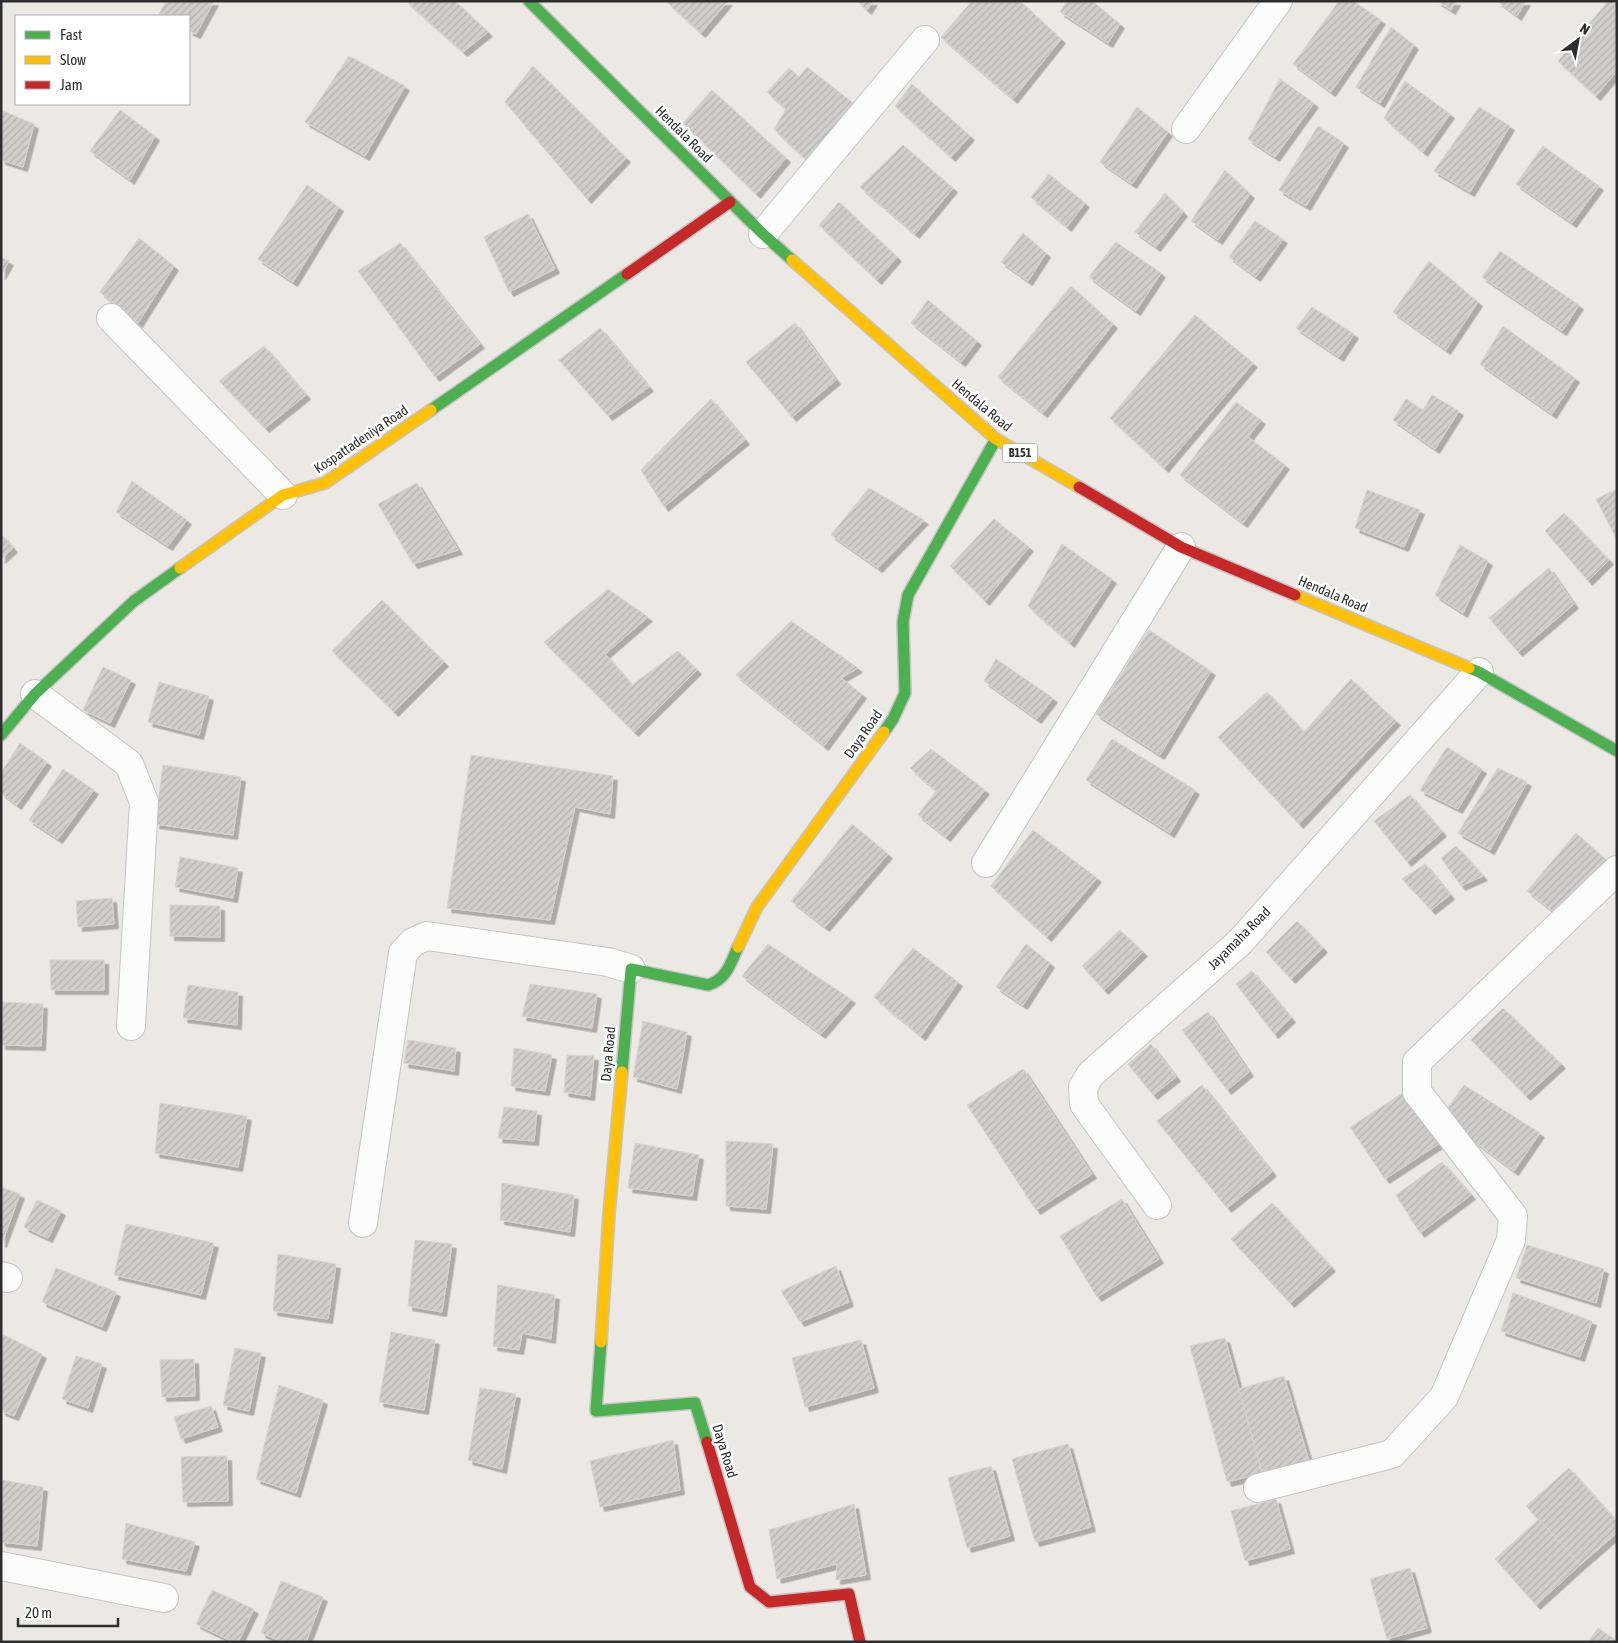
<svg xmlns="http://www.w3.org/2000/svg" width="1618" height="1643" font-family="'Asap Condensed',sans-serif">
<style>
.building{fill:url(#building-hatch);stroke:#d7d4d0;filter:url(#shadow)}
.lines{fill:none;stroke-linecap:round;stroke-linejoin:round}
.street-casing{stroke:#c5c4c5;stroke-width:30}
.fast-casing{stroke:#c5c4c5;stroke-width:14}
.slow-casing{stroke:#c5c4c5;stroke-width:14}
.jam-casing{stroke:#c5c4c5;stroke-width:14}
.street{stroke:#fcfcfb;stroke-width:28}
.fast{stroke:#4caf50;stroke-width:11}
.slow{stroke:#ffc107;stroke-width:11}
.jam{stroke:#c62828;stroke-width:11}
.labels{text-anchor:middle;stroke-width:5;stroke-linejoin:round;paint-order:stroke}
.shield{fill:#fff;stroke:#6d6d6d;stroke-width:1}
.shield-label{font-size:12px;font-weight:bold;fill:#2e2e2e}
.street-label{font-size:14px;fill:#2e2e2e;stroke:#fff}
</style>
<defs>
<pattern id="building-hatch" width="6" height="6" patternUnits="userSpaceOnUse" patternTransform="scale(1.25)"><rect width="6" height="6" fill="#d1cecb"/><path d="M-1 1l2-2M0 6l6-6M5 7l2-2" fill="none" stroke="#b4b1af"/></pattern>
<filter id="shadow"><feDropShadow dx="4.5" dy="4.5" stdDeviation="0" flood-color="#0004"/></filter>
</defs>
<rect width="100%" height="100%" fill="#ece8e4"/>
<g class="building">
<polygon points="166,1 214,1 196,34 189,31 189,16 158,16"/>
<polygon points="406,1 455,1 488,32 463,52"/>
<polygon points="670,1 728,1 701,33 668,3"/>
<polygon points="857,1 873,1 867,10"/>
<polygon points="972,1 1020,1 1061,39 1013,99 941,37"/>
<polygon points="1067,1 1092,1 1120,24 1108,43 1060,12"/>
<polygon points="1339,1 1353,1 1381,20 1331,92 1293,64"/>
<polygon points="1437,1 1456,1 1451,10"/>
<polygon points="1497,1 1526,1 1517,16"/>
<polygon points="1608,1 1617,1 1617,71 1596,96 1558,61"/>
<polygon points="1391,27 1414,45 1380,103 1356,87"/>
<polygon points="349,56 405,86 365,156 305,122"/>
<polygon points="533,66 626,158 587,199 505,102"/>
<polygon points="807,67 856,105 807,161 774,129 786,109 767,92 789,68 799,77"/>
<polygon points="1280,79 1314,103 1275,157 1248,139"/>
<polygon points="1405,81 1450,114 1423,152 1384,118"/>
<polygon points="912,84 970,136 951,157 895,106"/>
<polygon points="712,90 786,158 756,194 683,123"/>
<polygon points="1137,107 1168,132 1132,184 1100,162"/>
<polygon points="1479,107 1510,126 1470,192 1434,171"/>
<polygon points="1,110 34,124 23,167 1,160"/>
<polygon points="120,110 155,136 130,180 90,151"/>
<polygon points="1318,126 1344,143 1306,206 1279,190"/>
<polygon points="903,145 953,188 915,234 860,187"/>
<polygon points="1543,146 1599,186 1572,223 1516,184"/>
<polygon points="1225,170 1250,194 1218,240 1191,221"/>
<polygon points="1049,174 1085,203 1067,227 1031,197"/>
<polygon points="307,185 339,207 293,282 258,259"/>
<polygon points="1165,193 1183,212 1156,247 1135,232"/>
<polygon points="839,202 897,257 877,280 819,225"/>
<polygon points="528,214 555,269 509,292 484,237"/>
<polygon points="1255,221 1283,239 1256,277 1229,257"/>
<polygon points="1023,233 1046,253 1028,281 1001,262"/>
<polygon points="139,238 174,266 138,323 100,292"/>
<polygon points="1116,242 1161,273 1136,311 1089,277"/>
<polygon points="400,243 480,344 435,377 358,271"/>
<polygon points="1500,251 1579,305 1562,331 1482,277"/>
<polygon points="1,257 9,261 1,275"/>
<polygon points="1429,261 1478,302 1446,350 1393,312"/>
<polygon points="1071,286 1113,324 1043,413 998,377"/>
<polygon points="928,300 977,341 961,362 911,323"/>
<polygon points="1312,307 1354,334 1339,357 1296,328"/>
<polygon points="1195,315 1253,363 1164,468 1110,418"/>
<polygon points="795,323 836,380 792,417 746,362"/>
<polygon points="1503,326 1575,378 1552,414 1480,364"/>
<polygon points="600,328 649,387 608,416 559,360"/>
<polygon points="264,346 306,395 265,428 219,381"/>
<polygon points="1432,395 1459,411 1435,449 1393,420 1406,399 1423,410"/>
<polygon points="711,399 745,440 664,507 641,470"/>
<polygon points="1236,402 1261,420 1248,437 1285,465 1243,523 1180,475"/>
<polygon points="132,481 187,520 168,546 116,512"/>
<polygon points="417,483 458,550 413,564 378,504"/>
<polygon points="869,488 924,520 878,568 831,535"/>
<polygon points="1617,489 1617,540 1596,499"/>
<polygon points="1367,490 1420,510 1404,547 1355,528"/>
<polygon points="1564,513 1609,560 1588,581 1545,531"/>
<polygon points="994,519 1029,547 985,601 950,566"/>
<polygon points="1,534 13,548 1,559"/>
<polygon points="1062,544 1112,579 1070,643 1028,606"/>
<polygon points="1460,545 1488,561 1463,613 1435,595"/>
<polygon points="1549,568 1574,604 1518,652 1489,618"/>
<polygon points="608,589 648,617 605,654 632,685 678,651 697,670 634,732 544,642"/>
<polygon points="382,600 444,662 394,712 332,651"/>
<polygon points="791,621 858,668 841,678 862,694 824,746 736,675"/>
<polygon points="1149,630 1211,671 1160,755 1096,714"/>
<polygon points="996,659 1053,698 1037,719 984,681"/>
<polygon points="103,667 131,680 110,723 83,710"/>
<polygon points="1351,679 1396,721 1299,824 1218,737 1267,692 1304,732"/>
<polygon points="159,682 209,696 199,735 148,722"/>
<polygon points="1112,739 1195,790 1170,833 1086,780"/>
<polygon points="20,743 47,762 17,805 1,793 1,773"/>
<polygon points="1447,747 1482,769 1458,809 1420,790"/>
<polygon points="931,749 985,790 946,837 918,815 936,791 910,768"/>
<polygon points="471,755 613,776 610,814 575,807 550,920 447,908"/>
<polygon points="163,765 241,777 233,835 155,824"/>
<polygon points="1498,768 1527,782 1490,850 1458,833"/>
<polygon points="63,769 94,790 58,839 29,820"/>
<polygon points="1410,795 1442,832 1407,862 1374,821"/>
<polygon points="852,824 888,854 825,927 791,901"/>
<polygon points="1033,830 1097,878 1047,937 991,886"/>
<polygon points="1576,833 1605,859 1555,913 1527,891"/>
<polygon points="1456,846 1483,876 1461,886 1441,858"/>
<polygon points="180,857 238,868 233,898 175,887"/>
<polygon points="1425,864 1450,895 1431,910 1402,879"/>
<polygon points="112,898 114,924 78,927 76,901"/>
<polygon points="170,905 220,906 220,937 170,936"/>
<polygon points="1297,921 1323,948 1291,979 1266,952"/>
<polygon points="1120,930 1143,952 1104,990 1082,966"/>
<polygon points="768,944 851,999 821,1034 742,976"/>
<polygon points="1026,944 1050,963 1023,1005 996,987"/>
<polygon points="913,948 958,982 921,1036 874,997"/>
<polygon points="50,960 104,960 104,990 51,990"/>
<polygon points="1252,971 1291,1018 1274,1034 1236,984"/>
<polygon points="530,984 597,994 592,1028 522,1016"/>
<polygon points="188,985 238,992 237,1025 183,1018"/>
<polygon points="1,1002 43,1004 41,1046 1,1045"/>
<polygon points="1503,1008 1561,1064 1526,1096 1471,1040"/>
<polygon points="1208,1012 1249,1072 1227,1090 1182,1030"/>
<polygon points="643,1021 687,1032 677,1089 633,1077"/>
<polygon points="408,1040 456,1048 454,1071 404,1063"/>
<polygon points="1151,1044 1176,1077 1153,1095 1128,1064"/>
<polygon points="514,1048 552,1055 545,1091 511,1086"/>
<polygon points="567,1055 594,1056 590,1096 564,1092"/>
<polygon points="1023,1069 1092,1174 1036,1210 967,1105"/>
<polygon points="1202,1085 1272,1172 1227,1208 1157,1121"/>
<polygon points="1464,1085 1540,1133 1514,1171 1441,1117"/>
<polygon points="1406,1091 1440,1143 1385,1179 1350,1127"/>
<polygon points="160,1103 247,1116 238,1167 155,1153"/>
<polygon points="504,1107 537,1111 534,1141 498,1138"/>
<polygon points="726,1141 773,1144 766,1209 726,1206"/>
<polygon points="635,1143 699,1155 692,1196 628,1188"/>
<polygon points="1442,1162 1471,1195 1420,1233 1396,1195"/>
<polygon points="502,1183 574,1195 570,1232 500,1220"/>
<polygon points="1,1187 20,1194 2,1243 1,1243"/>
<polygon points="1122,1199 1159,1259 1097,1297 1060,1236"/>
<polygon points="37,1200 61,1211 48,1238 24,1227"/>
<polygon points="1272,1203 1331,1267 1290,1303 1231,1239"/>
<polygon points="126,1224 214,1243 201,1295 114,1275"/>
<polygon points="415,1240 452,1244 442,1312 408,1306"/>
<polygon points="1527,1245 1604,1269 1596,1303 1516,1278"/>
<polygon points="278,1254 336,1264 328,1319 273,1311"/>
<polygon points="836,1266 849,1302 800,1322 781,1291"/>
<polygon points="56,1268 116,1292 102,1327 42,1302"/>
<polygon points="498,1285 555,1295 551,1339 522,1333 519,1350 493,1346"/>
<polygon points="1513,1293 1592,1321 1580,1357 1501,1331"/>
<polygon points="391,1332 435,1340 424,1410 379,1402"/>
<polygon points="2,1334 42,1354 14,1416 1,1411"/>
<polygon points="1225,1338 1262,1473 1227,1482 1190,1346"/>
<polygon points="861,1340 874,1388 805,1407 792,1358"/>
<polygon points="235,1348 261,1353 249,1411 223,1405"/>
<polygon points="76,1356 102,1364 88,1408 62,1399"/>
<polygon points="194,1359 195,1396 162,1397 160,1360"/>
<polygon points="1284,1376 1309,1461 1262,1473 1239,1389"/>
<polygon points="279,1385 323,1400 296,1493 256,1479"/>
<polygon points="480,1388 516,1394 502,1469 468,1460"/>
<polygon points="211,1406 218,1427 181,1439 174,1417"/>
<polygon points="673,1440 680,1490 600,1507 590,1461"/>
<polygon points="1068,1444 1091,1527 1035,1542 1012,1459"/>
<polygon points="227,1456 228,1501 183,1502 181,1457"/>
<polygon points="991,1466 1010,1536 967,1548 948,1478"/>
<polygon points="1569,1468 1617,1522 1617,1533 1580,1565 1526,1506"/>
<polygon points="1,1480 43,1487 37,1546 1,1542"/>
<polygon points="1276,1499 1290,1549 1245,1561 1231,1511"/>
<polygon points="854,1504 866,1575 836,1580 837,1564 777,1579 769,1530"/>
<polygon points="1539,1519 1580,1565 1536,1605 1495,1559"/>
<polygon points="126,1523 195,1542 186,1571 122,1559"/>
<polygon points="1410,1568 1427,1628 1387,1639 1370,1579"/>
<polygon points="281,1581 323,1597 306,1642 283,1642 261,1633"/>
<polygon points="212,1590 254,1609 238,1642 233,1642 196,1624"/>
<polygon points="1598,1628 1617,1641 1617,1642 1588,1642"/>
</g>
<g class="lines">
<defs>
<g id="street">
<polyline points="1186,129 1278,1"/>
<polyline points="763,234 925,40"/>
<polyline points="111,318 283,495"/>
<polyline points="35,694 129,764 144,802 131,1026"/>
<polyline points="986,863 1181,547"/>
<polyline points="1157,1205 1084,1104 1083,1087 1091,1074 1240,942 1479,672"/>
<polyline points="363,1223 403,953 413,942 427,936 608,962 631,969"/>
<polyline points="1,1276 8,1278"/>
<polyline points="1258,1488 1392,1454 1444,1397 1511,1240 1513,1216 1417,1092 1417,1062 1617,870"/>
<polyline points="1,1566 164,1598"/>
</g>
<g id="fast">
<polyline points="529,1 763,234 792,260"/>
<polyline points="431,410 627,274"/>
<polyline points="1469,668 1479,672 1617,751"/>
<polyline points="884,732 893,719 905,693 903,622 908,595 996,439"/>
<polyline points="1,735 35,694 134,601 180,568"/>
<path d="M 622,1072 L 631,969 L 708,985 C 727,979 730,964 738,947"/>
<polyline points="601,1342 596,1411 695,1403 707,1442"/>
</g>
<g id="slow">
<polyline points="792,260 996,439 1079,487"/>
<polyline points="180,568 283,495 325,483 431,410"/>
<polyline points="1295,595 1469,668"/>
<polyline points="738,947 757,907 884,732"/>
<polyline points="601,1342 609,1214 622,1072"/>
</g>
<g id="jam">
<polyline points="627,274 730,202"/>
<polyline points="1079,487 1181,547 1295,595"/>
<polyline points="707,1442 750,1587 769,1602 849,1594 860,1642"/>
</g>
</defs>
<use href="#street" class="street-casing"/>
<use href="#fast" class="fast-casing"/>
<use href="#slow" class="slow-casing"/>
<use href="#jam" class="jam-casing"/>
<use href="#street" class="street"/>
<use href="#fast" class="fast"/>
<use href="#slow" class="slow"/>
<use href="#jam" class="jam"/>
</g>
<g class="labels">
<rect class="shield" x="1002.5" y="443.5" width="35" height="19" rx="4"/>
<g class="shield-label">
<text x="1020" y="457">B151</text>
</g>
<g class="street-label">
<text transform="translate(684 134) rotate(45)" y="5">Hendala Road</text>
<text transform="translate(982 405) rotate(40)" y="5">Hendala Road</text>
<text transform="translate(361 439) rotate(-34)" y="5">Kospattadeniya Road</text>
<text transform="translate(1333 594) rotate(23)" y="5">Hendala Road</text>
<text transform="translate(863 734) rotate(-55)" y="5">Daya Road</text>
<text transform="translate(1239 938) rotate(-45)" y="5">Jayamaha Road</text>
<text transform="translate(608 1054) rotate(-85)" y="5">Daya Road</text>
<text transform="translate(725 1451) rotate(73)" y="5">Daya Road</text>
</g>
</g>
<rect width="1618" height="1643" fill="none" stroke="#2e2e2e" stroke-width="5"/>
<rect x="15" y="15" width="175" height="90" fill="#ffffff" stroke="#ababab"/>
<rect x="25" y="31" width="25" height="8" fill="#4caf50" stroke="#ababab"/>
<text x="60" y="40" font-size="15" fill="#2e2e2e">Fast</text>
<rect x="25" y="56" width="25" height="8" fill="#ffc107" stroke="#ababab"/>
<text x="60" y="65" font-size="15" fill="#2e2e2e">Slow</text>
<rect x="25" y="81" width="25" height="8" fill="#c62828" stroke="#ababab"/>
<text x="60" y="90" font-size="15" fill="#2e2e2e">Jam</text>
<g transform="translate(1578 40) rotate(32)" stroke="#ffffff" stroke-width="4" paint-order="stroke">
<path d="M0-4L9 19L0 12L-9 19Z" fill="#2e2e2e"/>
<text y="-8" font-size="14" font-weight="bold" text-anchor="middle" fill="#2e2e2e">N</text>
</g>
<path d="M18 1618v8h100v-8" fill="none" stroke="#2e2e2e" stroke-width="2.5"/>
<text x="25" y="1618" font-size="15" fill="#2e2e2e" stroke="#ffffff" stroke-width="4" paint-order="stroke">20 m</text>
</svg>
